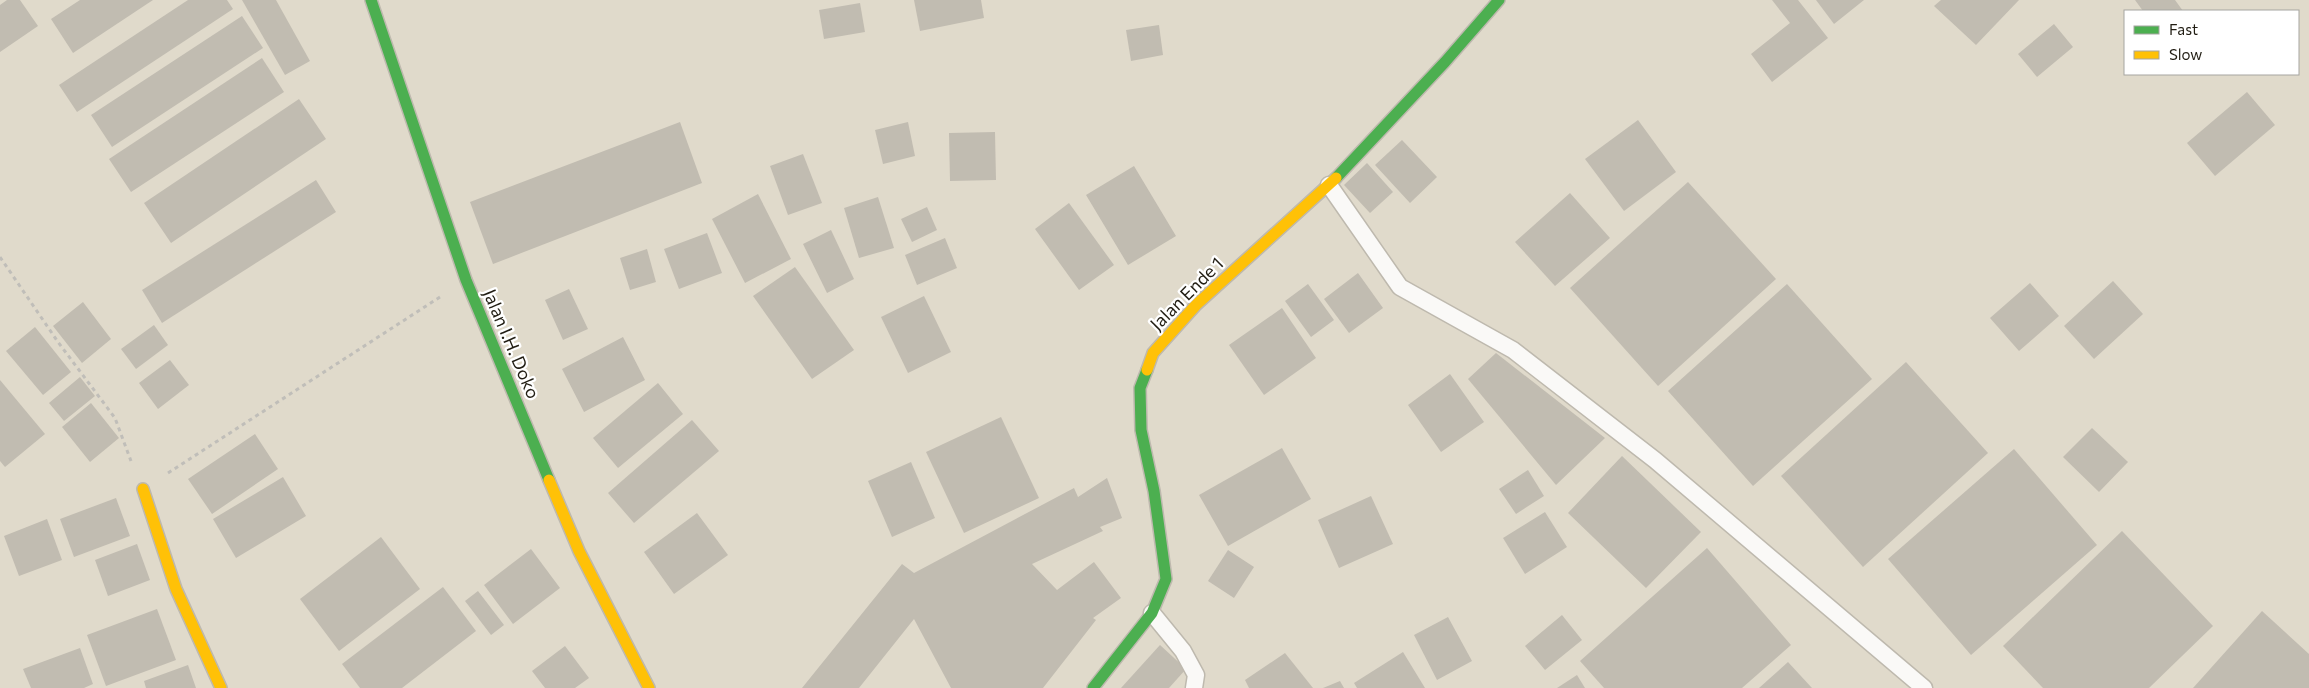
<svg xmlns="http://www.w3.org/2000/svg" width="2309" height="688" font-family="Commissioner,sans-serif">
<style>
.building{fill:#c1bcb1}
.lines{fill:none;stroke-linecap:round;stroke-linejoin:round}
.lane-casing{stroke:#beb9ae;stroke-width:19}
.fast-casing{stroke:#beb9ae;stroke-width:14}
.slow-casing{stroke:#beb9ae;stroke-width:14}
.path{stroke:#c0beb9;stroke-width:3;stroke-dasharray:4 4;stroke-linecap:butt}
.lane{stroke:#faf9f7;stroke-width:16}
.fast{stroke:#4caf50;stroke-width:11}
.slow{stroke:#ffc107;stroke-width:11}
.labels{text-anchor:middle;stroke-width:4.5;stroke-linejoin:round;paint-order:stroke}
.street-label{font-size:18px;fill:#211d13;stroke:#fff}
</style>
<rect width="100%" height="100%" fill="#e0dacb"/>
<g class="building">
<polygon points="7,0 20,0 38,26 0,52 0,5"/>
<polygon points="80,0 153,0 73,53 51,19"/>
<polygon points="188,0 227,0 233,9 77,112 59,85"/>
<polygon points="242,0 276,0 310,61 285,75"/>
<polygon points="914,0 981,0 984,18 920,31"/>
<polygon points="1772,0 1798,0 1828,38 1772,82 1751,54 1790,23"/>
<polygon points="1816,0 1864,0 1834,24"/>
<polygon points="1941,0 2019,0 1976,45 1934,6"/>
<polygon points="2135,0 2175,0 2183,11 2143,11"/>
<polygon points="860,3 865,32 824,39 819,10"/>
<polygon points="242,16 263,48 112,147 91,115"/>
<polygon points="2054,24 2073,47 2037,77 2018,54"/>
<polygon points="1159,25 1163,55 1131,61 1126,30"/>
<polygon points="262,58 284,92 131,192 109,159"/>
<polygon points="2247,92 2275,125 2215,176 2187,143"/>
<polygon points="299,99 326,139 171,243 144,203"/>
<polygon points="1638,120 1676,172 1624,211 1585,159"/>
<polygon points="680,122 702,183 493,264 470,202"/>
<polygon points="908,122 915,156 883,164 875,130"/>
<polygon points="995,132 996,180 950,181 949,133"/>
<polygon points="1402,140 1437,177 1410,203 1375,165"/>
<polygon points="803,154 822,203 788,215 770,166"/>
<polygon points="1367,163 1393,192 1370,213 1344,185"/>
<polygon points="1134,166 1176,236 1128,265 1086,195"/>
<polygon points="316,180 336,212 162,323 142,290"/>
<polygon points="1688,182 1776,279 1658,386 1570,288"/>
<polygon points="1570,193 1610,238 1555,286 1515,242"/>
<polygon points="758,194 791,259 745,283 712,219"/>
<polygon points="878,197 894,248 859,258 844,208"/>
<polygon points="1069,203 1114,265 1079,290 1035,229"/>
<polygon points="927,207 937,230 912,242 901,219"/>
<polygon points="831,230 854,279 827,293 803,244"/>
<polygon points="707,233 722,273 679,289 664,249"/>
<polygon points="945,238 957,268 917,285 905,255"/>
<polygon points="647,249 656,282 630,290 620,258"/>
<polygon points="795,267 854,350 812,379 753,296"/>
<polygon points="1358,273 1383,308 1349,333 1324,299"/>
<polygon points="2113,281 2143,314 2094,359 2064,326"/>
<polygon points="2030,283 2059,316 2019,351 1990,318"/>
<polygon points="1308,284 1334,320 1311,337 1285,301"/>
<polygon points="1787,284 1872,379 1753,486 1668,391"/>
<polygon points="569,289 588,329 563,340 545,300"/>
<polygon points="924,296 951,352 908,373 881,317"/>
<polygon points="83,302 111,339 82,363 53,326"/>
<polygon points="1282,308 1316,358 1264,395 1229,345"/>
<polygon points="154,325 168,345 136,369 121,349"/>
<polygon points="35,327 71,372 43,395 6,351"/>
<polygon points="623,337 645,380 584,412 562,369"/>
<polygon points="1496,353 1605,438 1556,485 1468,379"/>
<polygon points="170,360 189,385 158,409 139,383"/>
<polygon points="1906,362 1988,453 1863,567 1781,476"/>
<polygon points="1450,374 1484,422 1441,452 1408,405"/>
<polygon points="80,377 95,396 64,421 49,403"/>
<polygon points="0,380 45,434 5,467 0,461"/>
<polygon points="658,383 683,414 618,468 593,438"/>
<polygon points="91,403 119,438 90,462 62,427"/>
<polygon points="1001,417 1039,498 964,533 926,452"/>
<polygon points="692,420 719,451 634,523 608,493"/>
<polygon points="2092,428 2128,462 2099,492 2063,457"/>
<polygon points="255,434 278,469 212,514 188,479"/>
<polygon points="1282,448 1311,499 1228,546 1199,495"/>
<polygon points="2014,449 2097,545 1971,655 1888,559"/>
<polygon points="1622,456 1701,532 1646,588 1568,513"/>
<polygon points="911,462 935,518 892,537 868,481"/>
<polygon points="1528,470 1544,496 1516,514 1499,489"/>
<polygon points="283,477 306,516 236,558 213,519"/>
<polygon points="1107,478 1122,518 1100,527 1103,531 1032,564 1057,590 1094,562 1121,598 1093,618 1096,620 1043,688 951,688 914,619 859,688 802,688 902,564 914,573 1074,488 1078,497"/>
<polygon points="1371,496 1393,544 1339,568 1318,520"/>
<polygon points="116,498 130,536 74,557 60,519"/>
<polygon points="1545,512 1567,547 1525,574 1503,538"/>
<polygon points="697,513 728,555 674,594 644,552"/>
<polygon points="47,519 62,560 19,576 4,536"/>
<polygon points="2122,531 2213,626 2149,688 2043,688 2003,646"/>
<polygon points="381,537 420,589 339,651 300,599"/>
<polygon points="137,544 150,580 108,596 95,560"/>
<polygon points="1707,548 1791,645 1742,688 1604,688 1580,661"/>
<polygon points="531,549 560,588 513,624 484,585"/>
<polygon points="1228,550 1254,567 1234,598 1208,581"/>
<polygon points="443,587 476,631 402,688 360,688 342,664"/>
<polygon points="478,591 504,625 491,635 465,601"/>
<polygon points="157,609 176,660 106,686 87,635"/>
<polygon points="2262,611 2309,654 2309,688 2193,688"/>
<polygon points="1562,615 1582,640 1545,670 1525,646"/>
<polygon points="1448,617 1472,661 1437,680 1414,635"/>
<polygon points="1160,645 1186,669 1169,688 1121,688"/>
<polygon points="565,646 589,678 575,688 545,688 532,671"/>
<polygon points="80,648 93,684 84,688 31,688 23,669"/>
<polygon points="1403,652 1425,688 1357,688 1354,683"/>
<polygon points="1285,653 1313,688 1249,688 1245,680"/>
<polygon points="1788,662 1812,688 1759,688"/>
<polygon points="188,665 196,688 146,688 144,681"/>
<polygon points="1577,675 1585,688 1557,688"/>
<polygon points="1340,681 1344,688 1323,688"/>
</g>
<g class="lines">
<defs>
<g id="lane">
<polyline points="1329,185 1400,287 1513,350 1655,460 1924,688"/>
<polyline points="1152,613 1183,651 1196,675 1194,688"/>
</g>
<g id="fast">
<polyline points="371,0 466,280 549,480"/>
<polyline points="1336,178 1445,62 1499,0"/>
<polyline points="1093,688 1152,613 1166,579 1154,491 1141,430 1140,388 1147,370"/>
</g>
<g id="slow">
<polyline points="1147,370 1153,353 1196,305 1336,178"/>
<polyline points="549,480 579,551 649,688"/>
<polyline points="143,489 176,589 221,688"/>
</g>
</defs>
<use href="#lane" class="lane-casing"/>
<use href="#fast" class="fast-casing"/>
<use href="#slow" class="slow-casing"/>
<g class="path">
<polyline points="0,257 58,342 115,418 131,461"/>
<polyline points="168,473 440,297"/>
</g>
<use href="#lane" class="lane"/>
<use href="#fast" class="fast"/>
<use href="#slow" class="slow"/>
</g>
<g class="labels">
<g class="street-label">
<text transform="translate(1187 294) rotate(-45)" y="6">Jalan Ende 1</text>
<text transform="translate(511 344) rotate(67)" y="6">Jalan I.H. Doko</text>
</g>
</g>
<rect x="2124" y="10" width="175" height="65" fill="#ffffff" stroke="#a6a5a1"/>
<rect x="2134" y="26" width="25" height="8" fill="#4caf50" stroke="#a6a5a1"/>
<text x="2169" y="35" font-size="15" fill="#211d13">Fast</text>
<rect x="2134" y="51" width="25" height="8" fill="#ffc107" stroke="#a6a5a1"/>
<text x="2169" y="60" font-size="15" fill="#211d13">Slow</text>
</svg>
